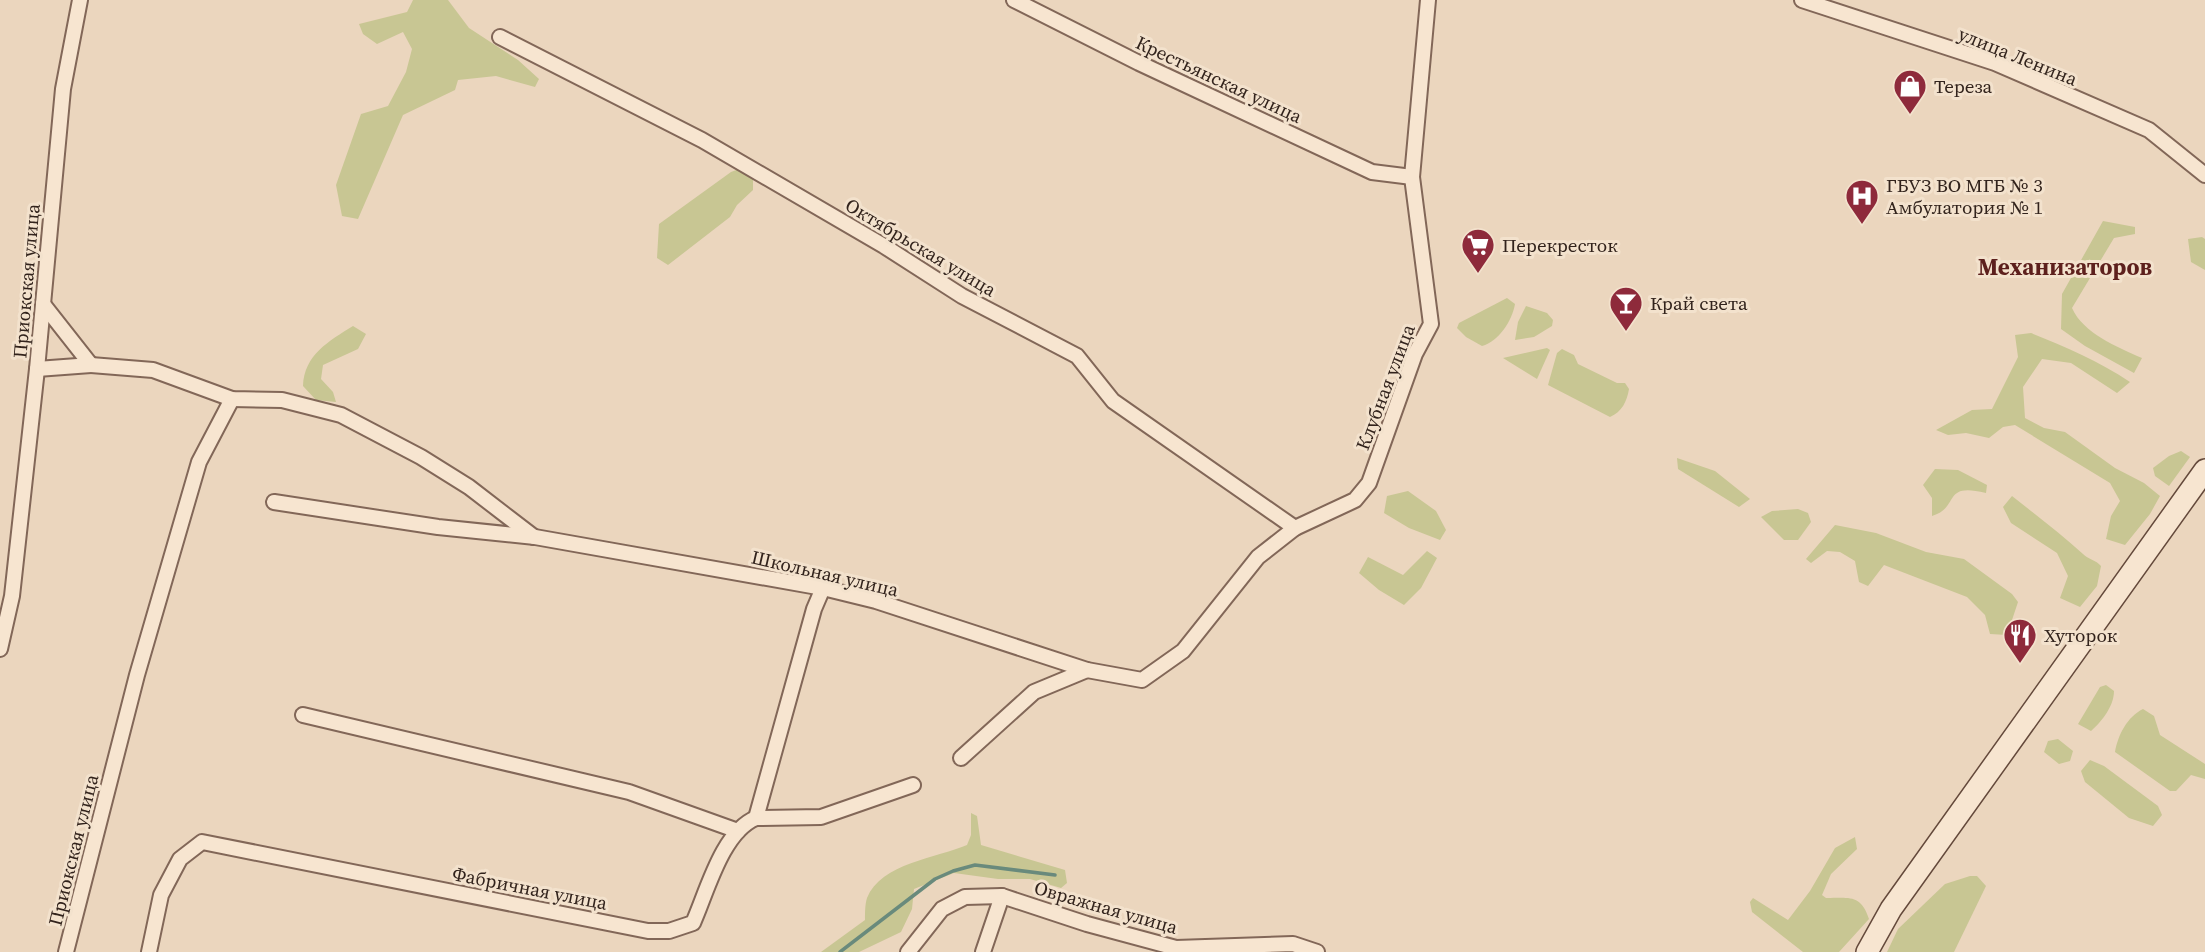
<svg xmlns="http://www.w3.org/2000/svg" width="2205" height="952" font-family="'Source Serif 4',serif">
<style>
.green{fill:#c8c693}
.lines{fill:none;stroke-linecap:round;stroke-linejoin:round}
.stream{stroke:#698a7c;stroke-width:3.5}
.street-casing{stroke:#826758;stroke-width:18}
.secondary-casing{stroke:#64493b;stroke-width:24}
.street{stroke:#f7e5d0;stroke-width:14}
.secondary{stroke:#f7e5d0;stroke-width:21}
.labels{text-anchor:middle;stroke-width:6;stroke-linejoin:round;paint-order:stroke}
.street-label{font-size:19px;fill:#32231c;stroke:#f3e2cd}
.poi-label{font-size:19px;fill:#32231c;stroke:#f3e2cd;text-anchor:start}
.quarter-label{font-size:23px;font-weight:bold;fill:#5d201d;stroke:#f3e2cd}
</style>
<rect width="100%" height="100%" fill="#ebd6be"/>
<g class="green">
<polygon points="413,0 448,0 469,28 518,60 539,79 535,87 496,76 458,80 455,90 403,115 358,219 342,216 336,185 361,114 388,106 406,72 412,49 403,32 377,44 363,34 359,24 407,12"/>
<polygon points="739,169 753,175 753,190 737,205 730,217 668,265 657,258 659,224 731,172"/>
<path d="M 2103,221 L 2135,227 L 2135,234 L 2114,238 L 2072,308 C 2083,333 2117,347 2142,358 L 2134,373 L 2085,346 L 2061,329 L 2062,294 Z"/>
<polygon points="2202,237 2205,239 2205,270 2191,262 2188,239"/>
<path d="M 1507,298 L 1515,304 C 1512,321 1499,341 1482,346 L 1466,337 L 1457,328 L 1459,323 Z"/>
<polygon points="1526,306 1547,313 1553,320 1552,326 1534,337 1515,340 1518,322"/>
<path d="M 353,326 L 366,334 L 358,349 L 323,365 L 321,379 L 333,392 L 336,402 L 316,400 L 303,386 C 304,355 329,341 353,326 Z"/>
<path d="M 2031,333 C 2066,347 2099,361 2130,382 L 2117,393 L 2071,363 L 2042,359 L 2023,387 L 2025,418 L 2044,428 L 2065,432 L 2115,468 L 2144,483 L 2160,496 L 2150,514 L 2125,545 L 2106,539 L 2111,516 L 2120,501 L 2110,483 L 2015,425 L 2003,427 L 1989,438 L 1966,433 L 1948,435 L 1936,430 L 1972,410 L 1992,409 L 2018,357 L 2015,335 Z"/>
<polygon points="1547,348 1550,350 1537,379 1503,358"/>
<path d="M 1562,349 L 1574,355 L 1578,364 L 1617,383 L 1625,383 L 1629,389 C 1627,401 1622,412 1610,417 L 1548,385 L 1557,353 Z"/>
<polygon points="2181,451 2190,457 2169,486 2155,476 2153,468 2169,456"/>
<polygon points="1677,458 1715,471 1750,499 1739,507 1678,469"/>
<path d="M 1935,469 L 1958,470 L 1987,485 L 1986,493 C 1941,482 1961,507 1932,516 L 1932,498 L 1923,485 Z"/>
<polygon points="1408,491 1436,511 1446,530 1440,540 1409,528 1384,513 1387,496"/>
<path d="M 2012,496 C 2036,515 2060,533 2083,554 C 2088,559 2096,560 2101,566 L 2097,586 L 2080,607 L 2060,598 L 2068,576 L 2057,553 L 2011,523 L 2003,507 Z"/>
<polygon points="1798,509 1808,513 1811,522 1798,540 1784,540 1761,517 1772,511"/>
<polygon points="1835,525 1876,533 1926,552 1964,559 2012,594 2018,602 2007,635 1990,634 1985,615 1967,597 1884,565 1868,586 1859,582 1855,561 1840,552 1827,551 1811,563 1806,559"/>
<polygon points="1427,551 1437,558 1421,588 1404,605 1379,590 1359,573 1368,557 1403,575"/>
<path d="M 2106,685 L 2114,691 C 2114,706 2102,721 2091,731 L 2078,724 L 2100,687 Z"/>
<path d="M 2143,709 L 2154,716 L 2160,735 L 2205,764 L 2205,779 L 2191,775 L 2176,791 L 2170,791 L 2115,752 C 2118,735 2127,717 2143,709 Z"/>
<polygon points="2058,739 2073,751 2070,761 2059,764 2044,752 2048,741"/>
<polygon points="2090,760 2104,766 2158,806 2162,815 2153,826 2129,818 2085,782 2081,771"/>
<path d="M 971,813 L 977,816 L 981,845 L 1065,870 L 1067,883 L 1061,888 L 1030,879 L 998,879 L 954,873 L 914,889 L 912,909 L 901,932 L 859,952 L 821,952 L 865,920 C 865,913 865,904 867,898 C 881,863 937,858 967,845 L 971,835 Z"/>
<path d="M 1855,837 L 1857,849 L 1831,874 L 1822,895 L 1826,898 C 1849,898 1861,894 1869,919 L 1839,952 L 1803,952 L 1752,912 L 1750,902 L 1753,898 L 1788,920 L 1810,891 L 1835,848 Z"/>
<polygon points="1970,876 1977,876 1986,886 1954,952 1887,952 1898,929 1945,884"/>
</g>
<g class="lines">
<polyline class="stream" points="840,952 935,879 953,871 975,865 1055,875"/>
<defs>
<g id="street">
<polyline points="1014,0 1139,63 1372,172 1412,177"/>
<polyline points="1802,0 1995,63 2149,130 2205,175"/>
<polyline points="500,37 702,140 884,246 962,296 1077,356 1113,401 1295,528"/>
<polyline points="91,365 153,370 232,399 282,400 341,415 421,457 469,487 534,537"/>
<polyline points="37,369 91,365 43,304"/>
<polyline points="274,502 438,527 535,537 823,588 876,601 1087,670 1142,680 1183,651 1258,557 1295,528 1355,500 1369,483 1415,354 1431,324 1412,177 1428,0"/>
<polyline points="0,649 12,596 37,369 63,89 80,0"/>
<polyline points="303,715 629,792 738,831"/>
<polyline points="961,758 1034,692 1087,670"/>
<polyline points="756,818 814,609 823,588"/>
<polyline points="66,952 137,675 199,462 232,399"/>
<path d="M 149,952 L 161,895 L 180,859 L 202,842 L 648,931 L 669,931 L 693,923 C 707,892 722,832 756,818 L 821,817 L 913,785"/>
<polyline points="908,952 942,909 965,897 1002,896 1087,924 1176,948 1293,944 1317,952"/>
<polyline points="983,952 1002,896"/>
</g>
<polyline id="secondary" points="1867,952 1891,909 2205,470"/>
</defs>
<use href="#street" class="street-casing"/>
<use href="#secondary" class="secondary-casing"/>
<use href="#street" class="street"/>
<use href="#secondary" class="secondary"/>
</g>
<defs>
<symbol id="shop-pin" viewBox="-11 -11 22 30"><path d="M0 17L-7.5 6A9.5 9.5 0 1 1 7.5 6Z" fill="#8e2a3b" stroke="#f3e2cd"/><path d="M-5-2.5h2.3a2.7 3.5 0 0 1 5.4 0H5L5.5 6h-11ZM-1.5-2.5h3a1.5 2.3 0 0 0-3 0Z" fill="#fff"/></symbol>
<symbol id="hospital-pin" viewBox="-11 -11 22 30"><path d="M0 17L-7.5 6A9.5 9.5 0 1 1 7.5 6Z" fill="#8e2a3b" stroke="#f3e2cd"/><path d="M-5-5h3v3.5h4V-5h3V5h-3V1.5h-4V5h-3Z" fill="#fff"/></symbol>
<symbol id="supermarket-pin" viewBox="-11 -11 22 30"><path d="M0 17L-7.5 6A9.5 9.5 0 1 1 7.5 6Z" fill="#8e2a3b" stroke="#f3e2cd"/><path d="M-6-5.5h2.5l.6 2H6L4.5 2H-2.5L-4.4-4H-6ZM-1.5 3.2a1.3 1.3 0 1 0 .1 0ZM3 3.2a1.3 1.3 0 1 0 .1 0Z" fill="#fff"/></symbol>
<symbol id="bar-pin" viewBox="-11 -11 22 30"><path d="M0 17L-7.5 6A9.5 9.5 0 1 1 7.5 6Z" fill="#8e2a3b" stroke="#f3e2cd"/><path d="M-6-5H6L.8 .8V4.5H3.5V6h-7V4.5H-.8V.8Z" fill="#fff"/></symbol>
<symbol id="restaurant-pin" viewBox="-11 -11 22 30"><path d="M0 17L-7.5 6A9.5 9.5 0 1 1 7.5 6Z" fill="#8e2a3b" stroke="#f3e2cd"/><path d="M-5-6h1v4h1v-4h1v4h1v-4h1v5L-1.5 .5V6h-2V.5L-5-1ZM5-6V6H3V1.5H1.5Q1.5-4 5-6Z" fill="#fff"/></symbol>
</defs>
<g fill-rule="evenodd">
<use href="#shop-pin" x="1891" y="67" width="38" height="52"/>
<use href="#hospital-pin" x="1843" y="177" width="38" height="52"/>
<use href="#supermarket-pin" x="1459" y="226" width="38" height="52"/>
<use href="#bar-pin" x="1607" y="284" width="38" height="52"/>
<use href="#restaurant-pin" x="2001" y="616" width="38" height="52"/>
</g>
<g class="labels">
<g class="street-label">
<text transform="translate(2018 56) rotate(22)" y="7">улица Ленина</text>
<text transform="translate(1219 79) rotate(25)" y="7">Крестьянская улица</text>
<text transform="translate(921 247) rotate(31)" y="7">Октябрьская улица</text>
<text transform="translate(26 281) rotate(-85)" y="7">Приокская улица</text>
<text transform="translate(1385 387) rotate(-69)" y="7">Клубная улица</text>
<text transform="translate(825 573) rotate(13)" y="7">Школьная улица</text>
<text transform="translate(73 850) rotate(-76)" y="7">Приокская улица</text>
<text transform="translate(530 888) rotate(11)" y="7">Фабричная улица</text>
<text transform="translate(1106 907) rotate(16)" y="7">Овражная улица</text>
</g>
<g class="poi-label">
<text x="1934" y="93">Тереза</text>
<text x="1886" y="192">ГБУЗ ВО МГБ № 3<tspan x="1886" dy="22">Амбулатория № 1</tspan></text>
<text x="1502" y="252">Перекресток</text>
<text x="1650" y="310">Край света</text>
<text x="2044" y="642">Хуторок</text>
</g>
<g class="quarter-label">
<text x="2065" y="275">Механизаторов</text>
</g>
</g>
</svg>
